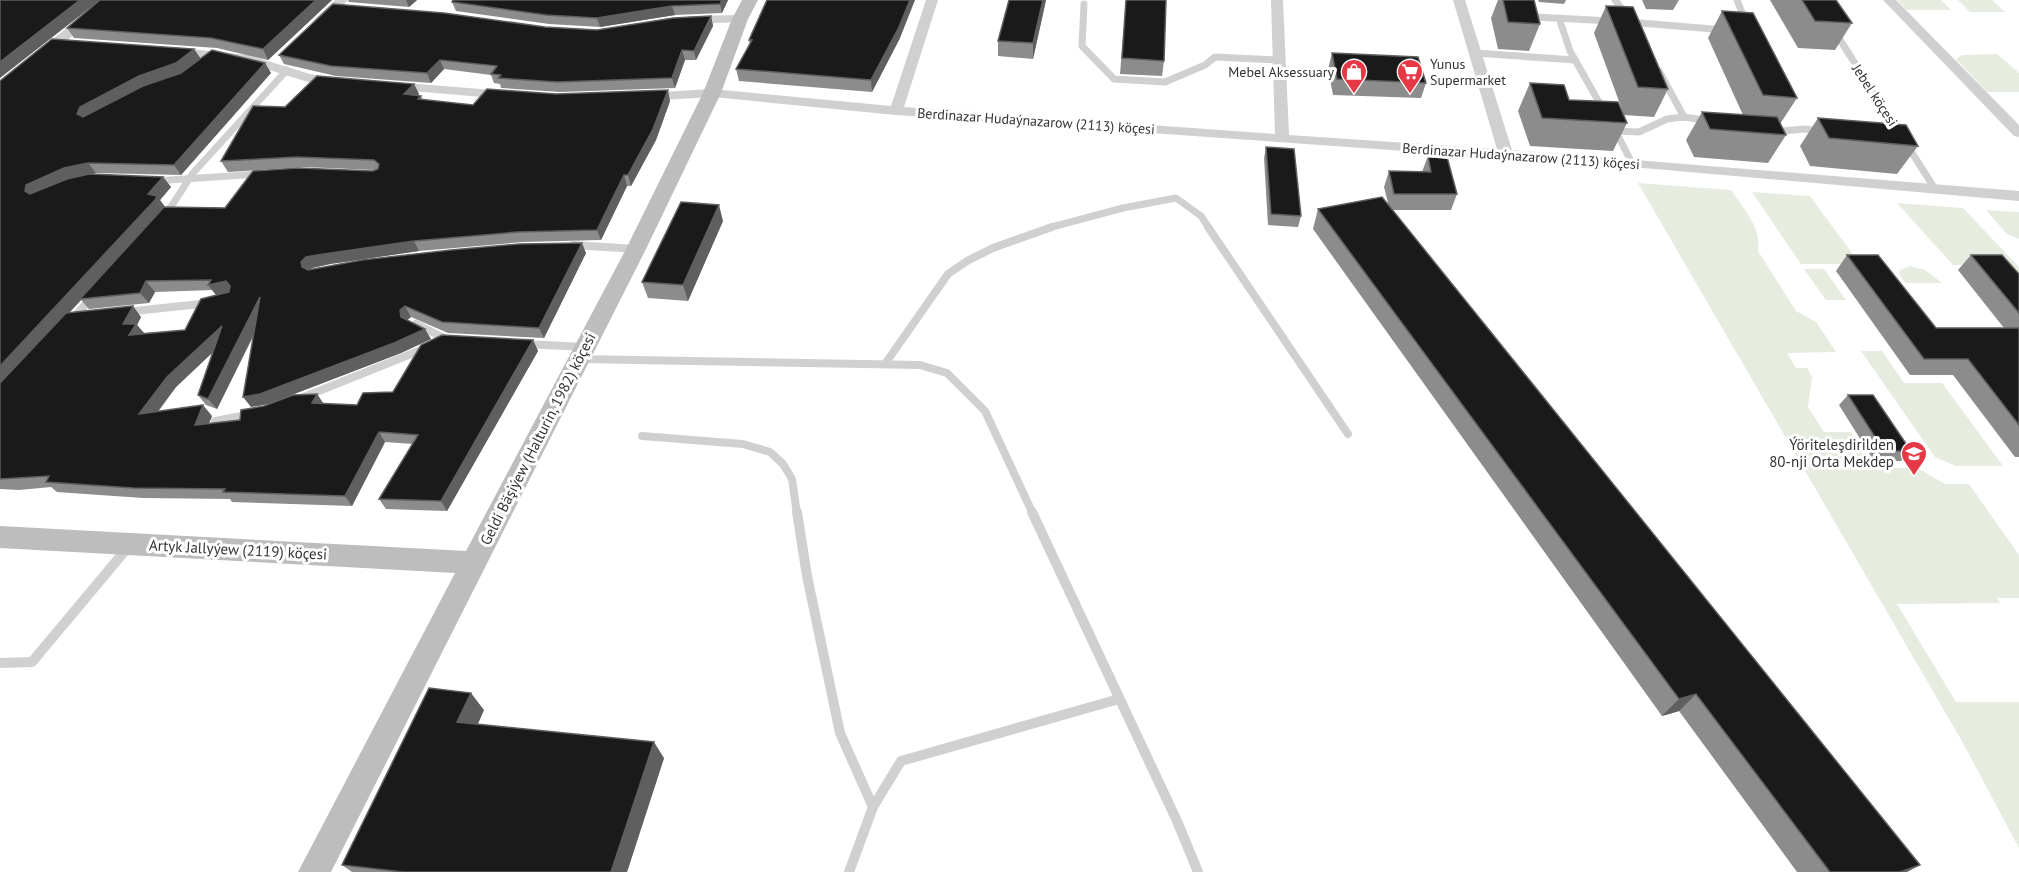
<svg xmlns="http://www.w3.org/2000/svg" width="2019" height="872" font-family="'PT Sans',sans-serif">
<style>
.green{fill:#e6ecdf}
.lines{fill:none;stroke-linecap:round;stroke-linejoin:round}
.lane-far2{stroke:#d0d0d0;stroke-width:7}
.lane-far1{stroke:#d0d0d0;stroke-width:8}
.lane{stroke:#d0d0d0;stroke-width:10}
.street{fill:#d0d0d0;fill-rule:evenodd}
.secondary{fill:#bdbdbd;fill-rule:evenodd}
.wall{fill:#8c8c8c;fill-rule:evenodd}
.shaded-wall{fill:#5f5f5f}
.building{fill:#1a1a1a;stroke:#5f5f5f;stroke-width:1.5}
.labels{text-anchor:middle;stroke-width:6;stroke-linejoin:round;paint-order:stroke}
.far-poi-label{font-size:14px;fill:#333;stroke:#fff;text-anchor:start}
.far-street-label{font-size:14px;fill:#333;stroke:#fff}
.street-label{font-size:15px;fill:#333;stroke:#fff}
.poi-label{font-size:15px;fill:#333;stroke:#fff;text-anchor:end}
</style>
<rect width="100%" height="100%" fill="#fff"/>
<g class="green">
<polygon points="1897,0 1941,0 1951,10 1907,10"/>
<polygon points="1958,0 1992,0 2005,12 1970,12"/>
<polygon points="1997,54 2019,73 2019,92 1987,92 1956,59 1962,55"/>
<path d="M 1638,183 L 1731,190 C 1743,208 1762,228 1758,251 L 1796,311 L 1816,322 L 1836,352 L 1787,353 L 1796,368 L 1807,368 L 1812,377 L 1808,407 L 1824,432 L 1851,432 L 1874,468 L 1910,468 L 1921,470 L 1945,484 L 1969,484 L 2019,555 L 2019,598 L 1997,598 L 2000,603 L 1897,604 L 1956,702 L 2019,702 L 2019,848 L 1963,743 Z"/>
<polygon points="1752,192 1810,196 1860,264 1801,264"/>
<polygon points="1897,203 1963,208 2019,267 2019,289 1995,264 1953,265"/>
<polygon points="1986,210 2019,212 2019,239 2007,234"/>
<polygon points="1910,266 1925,270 1942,283 1905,283 1899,274 1900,270"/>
<polygon points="1804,269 1824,269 1846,300 1826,300"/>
<polygon points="1861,351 1882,351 1904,383 1942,383 2003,466 1956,466 1935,457"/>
</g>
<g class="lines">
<g class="lane-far2">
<polyline points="1516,0 1526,13 1535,17 1611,21"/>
<polyline points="1615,0 1627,15"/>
<polyline points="1737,0 1743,15 1742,24"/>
<polyline points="1084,4 1082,46 1114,79 1165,82 1205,65 1215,57 1279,60"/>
<polyline points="1559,18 1570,51 1604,111"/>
<polyline points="1628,22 1725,30"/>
<polyline points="1835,32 1935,189"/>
<polyline points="1475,53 1575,60"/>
<polyline points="1659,71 1684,117"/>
<polyline points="1614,128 1632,163"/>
<polyline points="1616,131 1639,132 1667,119 1684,117 1709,121"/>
<polyline points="1773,132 1804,129 1822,131"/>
<polyline points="154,181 260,174"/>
<polyline points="165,216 193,173 287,70"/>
<polyline points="1048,228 1123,208 1176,198 1201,216 1209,228"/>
</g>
<g class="lane-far1">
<polyline points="1208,227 1348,434"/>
<polyline points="573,245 636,249"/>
<polyline points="125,312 210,303"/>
<polyline points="71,321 92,297"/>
<polyline points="416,324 446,339"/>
<polyline points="524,344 585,347"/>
<polyline points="578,359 920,365 947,373 985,411 1033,514"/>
<polyline points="885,364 948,274 967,261 993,248 1052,227"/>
<polyline points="299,399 426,348"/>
<polyline points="215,421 252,414"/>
<polyline points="642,436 743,444 770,452 783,464 792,479 797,514"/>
</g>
<g class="lane">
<polyline points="797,512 807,576 840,733 873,807"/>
<polyline points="1032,512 1177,821 1198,872"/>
<polyline points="0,663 32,662 129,546"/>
<polyline points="849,872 873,807 901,761 1119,699"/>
</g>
<g class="street">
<polygon points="103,0 116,0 46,58 36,58 35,55 36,52"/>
<polygon points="335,0 348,0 324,24 316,24 314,21 316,18"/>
<polygon points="926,0 938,0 904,107 1275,134 1271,0 1283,0 1289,135 1497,149 1453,0 1465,0 1512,150 2019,191 2019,201 1632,167 896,115 712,97 645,101 638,97 645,93 712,89 891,106"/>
<polygon points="1883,0 1896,0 2019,125 2019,137 2014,136"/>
<polygon points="740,15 746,19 744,22 688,24 682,20 688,16"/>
<polygon points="172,47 248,55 310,74 344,79 346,82 339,86 308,82 247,63 167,54 166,51 167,48"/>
<polygon points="393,82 506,91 513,95 506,99 388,89 386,86 388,83"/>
</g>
<polygon class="secondary" points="742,0 758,0 748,19 721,93 646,249 331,872 298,872 455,573 0,548 0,526 466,551 626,249 703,93 732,19"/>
</g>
<g class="wall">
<polygon points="0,0 332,0 268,60 217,48 74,38 67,28 99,1"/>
<polygon points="348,0 417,0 409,7 349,2"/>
<polygon points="453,0 728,0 722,13 675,15 600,27 549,24 456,11 452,2"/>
<polygon points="1009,0 1046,0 1033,59 998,56 998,41"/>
<polygon points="1126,0 1164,61 1162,76 1120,74"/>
<polygon points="1498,0 1534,0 1540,24 1529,51 1498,49 1491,18"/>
<polygon points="1538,0 1566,0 1564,4 1539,2"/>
<polygon points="1642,0 1679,0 1673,10 1646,9"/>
<polygon points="1770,0 1836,0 1852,23 1835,50 1798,48"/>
<polygon points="1606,6 1668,89 1654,117 1624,115 1594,33"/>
<polygon points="1722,11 1797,98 1780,124 1786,135 1768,163 1694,157 1686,140 1702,112 1743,115 1708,38"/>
<polygon points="711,16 713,26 696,60 685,60 675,88 560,92 501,88 500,84 494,83 491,75 444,69 431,83 336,76 284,64 279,55 545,27 597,30"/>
<polygon points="900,38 872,92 739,81 736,69 750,44 749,40"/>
<path d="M 194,49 L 200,58 L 265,63 L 271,73 L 181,175 L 96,173 L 92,174 L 163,177 L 171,187 L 160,200 L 165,207 L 225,208 L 375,170 L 304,167 L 228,172 L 221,161 L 285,107 L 414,84 L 419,94 L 417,96 L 421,96 L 423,100 L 473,105 L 556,94 L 670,101 L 656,140 L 631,186 L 627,186 L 601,240 L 523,242 L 419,251 L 330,264 L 312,268 L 311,269 L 586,253 L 544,338 L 448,333 L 411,317 L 407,320 L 431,339 L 401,353 L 268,404 L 251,407 L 254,335 L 217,409 L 206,405 L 198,395 L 212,353 L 176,387 L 158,412 L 212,416 L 209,423 L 240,420 L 317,394 L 324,404 L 357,405 L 393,392 L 533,340 L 538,351 L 447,511 L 386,509 L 379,499 L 413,444 L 385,442 L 352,506 L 232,502 L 230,499 L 143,498 L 57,492 L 51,487 L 19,490 L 0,489 L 0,81 ZM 213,290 L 216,295 L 185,330 L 144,333 L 137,325 L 141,317 L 69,313 L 81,300 L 89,309 L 149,303 L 155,292 Z"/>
<polygon points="1332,53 1426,83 1421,98 1333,95 1328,69"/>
<polygon points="1530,83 1627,123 1613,151 1530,146 1518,111"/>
<polygon points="1818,118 1918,146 1897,174 1810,166 1800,146"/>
<polygon points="1266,147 1301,216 1298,227 1268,225 1264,158"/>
<polygon points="1428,156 1457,194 1451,210 1393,210 1907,872 1797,872 1679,711 1662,716 1313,229 1318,209 1388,203 1384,187 1389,171 1422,172"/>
<polygon points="723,221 688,301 648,298 642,282"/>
<polygon points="1847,255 1936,328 2004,328 1958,270 1971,255 2019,274 2019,457 2015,457 1953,375 1910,375 1836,271"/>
<polygon points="1848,395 1911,451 1901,461 1874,461 1839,405"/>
<polygon points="484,710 478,724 664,758 627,872 352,872 342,865"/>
</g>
<g class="shaded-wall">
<polygon points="80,0 100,0 0,78 0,62"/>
<polygon points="316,0 332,0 268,60 263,49"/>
<polygon points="406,0 417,0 409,7"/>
<polygon points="722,0 728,0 722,13 720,4"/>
<polygon points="910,0 915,0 900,38 872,92 871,80"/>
<polygon points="1043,0 1046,0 1033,59 1033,43"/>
<polygon points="672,6 675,15 600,27 597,18"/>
<polygon points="711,16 713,26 696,60 694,51"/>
<polygon points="194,49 201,59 182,73 85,124 77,114 80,107 139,76"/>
<polygon points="682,50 685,60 675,88 672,78"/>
<polygon points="440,60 444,69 431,83 427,73"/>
<polygon points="265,63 271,73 181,175 174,165"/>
<polygon points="414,84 419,94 409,104 404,94"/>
<polygon points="668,90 670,101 656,140 631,186 628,175"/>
<polygon points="88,163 96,173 72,179 34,202 25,191 26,185 64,168"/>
<polygon points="624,175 627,186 601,240 597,230"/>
<polygon points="163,177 171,187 160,200 165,207 80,299 81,300 0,388 0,366"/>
<polygon points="719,205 723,221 688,301 683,285"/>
<polygon points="414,241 419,251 330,264 312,268 308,273 302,267 301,262 306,257 324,254"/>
<polygon points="582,243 586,253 544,338 539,328"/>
<polygon points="146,281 155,292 149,303 140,293"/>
<polygon points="226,281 233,292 216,295 208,285"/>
<polygon points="260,297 267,307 217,409 208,399"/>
<polygon points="133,306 141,317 137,325 145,334 129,335 123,324"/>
<polygon points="405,306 411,317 406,321 401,317 400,310"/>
<polygon points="222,326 229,337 176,387 148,424 139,414 167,377"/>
<polygon points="425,329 431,339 401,353 268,404 251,407 243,397"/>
<polygon points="533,340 538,351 447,511 441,501"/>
<polygon points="317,394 324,405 312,403"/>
<polygon points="203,405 212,416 204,435 195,425"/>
<polygon points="379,432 385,442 352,506 345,496"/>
<polygon points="471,693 484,710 471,738 457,722"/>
<polygon points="1696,694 1679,711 1662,716 1679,699"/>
<polygon points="654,742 664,758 627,872 611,872"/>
<polygon points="1920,865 1907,872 1900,872"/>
</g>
<g class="building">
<polygon points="0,0 80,0 0,62"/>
<polygon points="100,0 316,0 263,49 211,38 67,28"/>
<polygon points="453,0 722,0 720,4 672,6 597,18 546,15 452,2"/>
<polygon points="767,0 910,0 899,27 871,80 736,69 752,40 749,40"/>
<polygon points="1009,0 1043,0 1033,43 998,41"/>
<polygon points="1126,0 1166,0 1164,61 1122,58"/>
<polygon points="1503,0 1534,0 1540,24 1508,22"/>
<polygon points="1802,0 1836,0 1852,23 1815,21"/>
<polygon points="333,4 444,13 545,27 597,30 673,18 711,16 694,51 682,50 672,78 557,82 498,78 501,75 491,74 497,66 440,60 427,73 331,66 279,55"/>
<polygon points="1606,6 1633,7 1668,89 1638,87"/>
<polygon points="1722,11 1753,13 1797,98 1763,95"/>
<polygon points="52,39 194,49 176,63 139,76 80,107 77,114 83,117 143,86 181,73 212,50 265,63 174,165 88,163 64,168 26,185 25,191 30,194 67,179 89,174 163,177 148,194 157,196 155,200 0,366 0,81"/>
<polygon points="1332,53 1418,57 1426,83 1337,79"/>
<polygon points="317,76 414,84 404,94 421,96 418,99 473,105 487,89 556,94 668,90 653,129 628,175 624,175 597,230 518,232 414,241 324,254 306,257 301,262 302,267 308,270 362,260 451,250 519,244 582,243 539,328 442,322 405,306 400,310 401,317 425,329 394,343 260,394 243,397 260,297 208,399 198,395 222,326 167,377 139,414 203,405 195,425 240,420 241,410 264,406 293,395 317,394 312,403 357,405 363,393 393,392 421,345 442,335 533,340 441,501 379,499 418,435 379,432 345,496 223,492 225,489 133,488 46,482 49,476 0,479 0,383 66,313 133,306 123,324 136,324 129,335 185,330 201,299 229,292 230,286 226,281 208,285 211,280 146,281 140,293 80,299 164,207 225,208 253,171 298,168 373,171 378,169 379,164 374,160 297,157 221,161 253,106 285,107"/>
<polygon points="1530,83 1564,85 1569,100 1618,102 1627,123 1542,118"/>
<polygon points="1702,112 1777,117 1786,135 1710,129"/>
<polygon points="1818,118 1906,125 1918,146 1829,138"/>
<polygon points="1266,147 1294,149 1301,216 1271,214"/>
<polygon points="1428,156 1447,157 1457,194 1394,194 1389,171 1431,172"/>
<polygon points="1382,197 1920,865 1900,872 1830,872 1696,694 1679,699 1318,209"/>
<polygon points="681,202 719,205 683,285 642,282"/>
<polygon points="1847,255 1878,255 1936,328 2019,328 2019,425 1968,359 1924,359"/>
<polygon points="1971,255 2002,255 2019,274 2019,313"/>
<polygon points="1848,395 1873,395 1911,451 1884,451"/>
<polygon points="429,688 471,693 457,722 654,742 611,872 403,872 342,865"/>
</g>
<defs>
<symbol id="shop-pin" viewBox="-11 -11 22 30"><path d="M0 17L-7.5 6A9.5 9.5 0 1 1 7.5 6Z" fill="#e63946" stroke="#fff"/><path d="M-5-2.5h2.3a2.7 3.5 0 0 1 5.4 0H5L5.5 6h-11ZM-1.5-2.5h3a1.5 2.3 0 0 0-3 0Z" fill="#fff"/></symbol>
<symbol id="supermarket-pin" viewBox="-11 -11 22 30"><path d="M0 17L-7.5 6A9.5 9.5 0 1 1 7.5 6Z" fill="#e63946" stroke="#fff"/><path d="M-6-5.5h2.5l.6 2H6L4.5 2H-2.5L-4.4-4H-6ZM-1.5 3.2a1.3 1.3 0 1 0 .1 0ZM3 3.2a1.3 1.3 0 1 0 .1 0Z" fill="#fff"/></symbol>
<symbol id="school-pin" viewBox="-11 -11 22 30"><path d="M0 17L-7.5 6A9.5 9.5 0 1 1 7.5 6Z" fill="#e63946" stroke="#fff"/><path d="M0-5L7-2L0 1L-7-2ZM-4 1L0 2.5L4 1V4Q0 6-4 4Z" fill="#fff"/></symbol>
</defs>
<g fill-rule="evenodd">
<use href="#shop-pin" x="1339" y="57" width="30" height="40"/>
<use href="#supermarket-pin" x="1395" y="57" width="30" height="40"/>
<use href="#school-pin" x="1899" y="439" width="30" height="40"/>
</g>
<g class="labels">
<g class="far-poi-label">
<text x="1430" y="69">Yunus<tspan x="1430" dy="16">Supermarket</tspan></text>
<text x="1334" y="77" text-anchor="end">Mebel Aksessuary</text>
</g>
<g class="far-street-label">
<text transform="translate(1875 95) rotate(57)" y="5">Jebel köçesi</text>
<text transform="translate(1036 121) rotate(4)" y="5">Berdinazar Hudaýnazarow (2113) köçesi</text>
<text transform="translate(1521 156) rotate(4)" y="5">Berdinazar Hudaýnazarow (2113) köçesi</text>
</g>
<g class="street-label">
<text transform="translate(538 439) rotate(-63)" y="5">Geldi Bäşiýew (Halturin, 1982) köçesi</text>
<text transform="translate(238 550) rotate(3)" y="5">Artyk Jallyýew (2119) köçesi</text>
</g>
<g class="poi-label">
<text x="1894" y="450">Ýöriteleşdirilden<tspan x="1894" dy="17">80-nji Orta Mekdep</tspan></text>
</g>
</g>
</svg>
